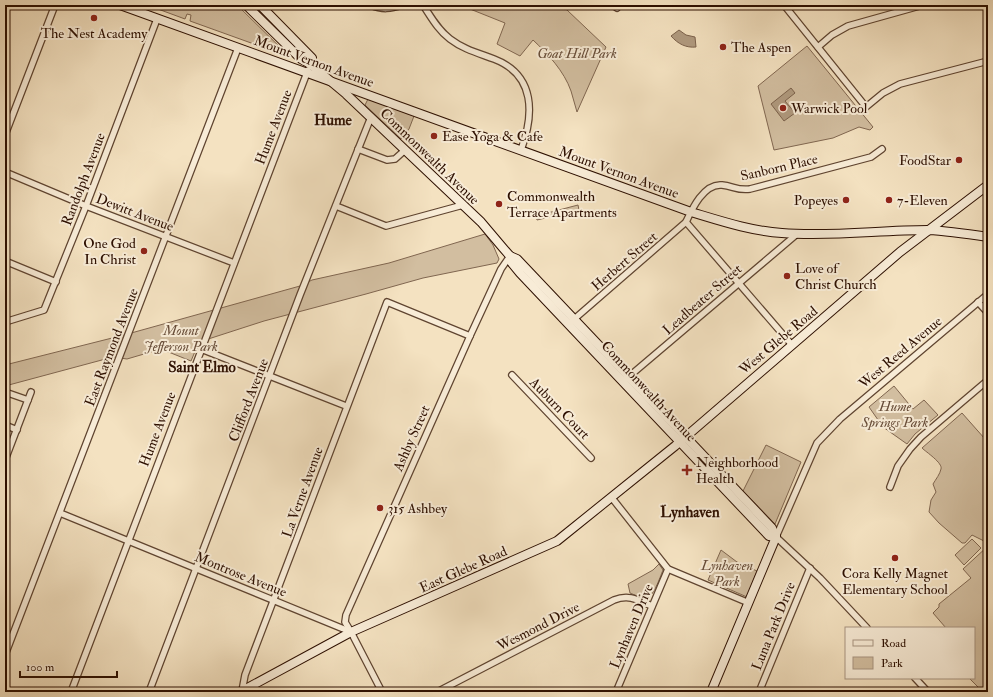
<svg xmlns="http://www.w3.org/2000/svg" width="993" height="697" font-family="'IM FELL Double Pica',serif">
<style>
.green{fill:#d2bea0;stroke:#806650}
.water{fill:#b09a7f;stroke:#7c624c}
.lines{fill:none;stroke-linecap:round;stroke-linejoin:round}
.street-casing{stroke:#5f4430;stroke-width:8}
.secondary-casing{stroke:#2d0f00;stroke-width:10}
.street{stroke:#f8ecd7;stroke-width:5.5}
.secondary{stroke:#f8ecd7;stroke-width:8}
.poi-dot{fill:#8f2418;stroke:#f8ecd7;stroke-width:1.5}
.labels{text-anchor:middle;stroke-width:4;stroke-linejoin:round;paint-order:stroke}
.poi-label{font-size:14px;fill:#2d0f00;stroke:#f8ecd7;text-anchor:start}
.park-label{font-size:14px;font-style:italic;fill:#674c38;stroke:#f8ecd7}
.street-label{font-size:14px;fill:#2d0f00;stroke:#f8ecd7}
.neighbourhood-label{font-size:15px;font-weight:bold;fill:#2d0f00;stroke:#f8ecd7}
</style>
<rect width="100%" height="100%" fill="#f4e2c1"/>
<filter id="stains"><feTurbulence type="fractalNoise" baseFrequency=".005" numOctaves="4"/><feColorMatrix values="0 0 0 0 .2 0 0 0 0 .09 0 0 0 0 .02 0 0 0 .5 -.17"/></filter>
<radialGradient id="worn" r=".72"><stop offset=".6" stop-color="#630" stop-opacity="0"/><stop offset="1" stop-color="#630" stop-opacity=".3"/></radialGradient>
<g class="green">
<polygon points="147,5 237,5 290,57 190,21 191,15 187,14 185,19"/>
<path d="M 468,5 L 559,5 L 567,10 L 606,47 L 577,112 C 575,105 573,98 571,91 C 564,71 548,54 533,40 L 520,56 L 497,44 L 505,23 L 470,9 Z"/>
<polygon points="807,46 873,127 870,130 859,127 833,138 774,150 758,86"/>
<polygon points="368,99 414,116 409,129 401,139 365,105"/>
<polygon points="578,205 579,210 537,220 536,216"/>
<polygon points="485,234 493,245 499,259 497,263 423,278 366,294 264,321 199,342 191,361 161,349 127,359 113,357 5,386 5,365 124,335 300,286 312,280 389,263"/>
<polygon points="894,386 913,409 924,400 938,415 915,434 907,444 883,427 869,407"/>
<path d="M 962,413 L 985,439 L 988,440 L 988,543 L 972,535 L 965,543 L 962,543 L 939,523 L 929,512 L 931,500 L 936,492 L 933,484 C 936,479 940,474 941,469 C 943,463 926,452 922,448 Z"/>
<polygon points="766,445 801,462 775,524 743,491"/>
<polygon points="972,539 981,548 964,565 955,555"/>
<polygon points="988,546 988,692 983,692 969,678 974,678 974,628 946,628 933,613 939,607 939,604 971,578 963,569"/>
<polygon points="721,550 737,562 757,571 747,597 708,580"/>
<path d="M 659,564 L 663,570 C 660,577 653,599 645,599 C 641,598 635,595 630,593 L 628,584 L 653,570 Z"/>
</g>
<g class="water">
<path d="M 679,30 L 686,35 L 695,37 L 696,47 C 686,48 678,44 671,36 Z"/>
<polygon points="791,88 795,93 785,101 795,113 784,121 771,104"/>
</g>
<g class="lines">
<defs>
<g id="street">
<path d="M 371,5 C 382,10 391,9 402,5"/>
<path d="M 423,5 C 431,17 438,30 450,39 C 463,49 478,53 494,59 C 536,75 534,115 521,150"/>
<polyline points="613,5 617,8"/>
<polyline points="784,5 866,107 883,93 900,84 988,61"/>
<polyline points="818,47 832,35 848,26 923,5"/>
<polyline points="5,135 55,5"/>
<polyline points="358,149 387,160 395,159 405,150"/>
<polyline points="5,172 86,206 234,263"/>
<polyline points="336,206 386,226 463,205"/>
<polyline points="686,222 792,345"/>
<polyline points="5,261 56,282"/>
<polyline points="978,302 988,313"/>
<path d="M 572,321 L 686,222 C 692,209 704,183 722,185 C 733,186 738,191 750,189 L 871,157 L 882,149"/>
<polyline points="5,322 44,310 86,206 157,19"/>
<polyline points="201,349 346,406"/>
<polyline points="512,375 591,458"/>
<polyline points="626,379 797,234"/>
<polyline points="5,392 28,400"/>
<polyline points="5,425 17,430"/>
<polyline points="5,460 31,392"/>
<polyline points="890,487 898,466 910,449 921,437 988,380"/>
<polyline points="612,498 668,569 749,603"/>
<polyline points="60,513 351,632 382,692"/>
<polyline points="867,628 820,578 776,537 817,443 840,419 988,294"/>
<polyline points="351,632 345,622 346,615 470,336 501,269 510,256"/>
<polyline points="5,655 238,48"/>
<polyline points="915,678 928,692"/>
<polyline points="242,691 245,675 387,302 470,336"/>
<polyline points="71,692 308,70"/>
<polyline points="149,692 300,295 371,117"/>
<path d="M 437,692 L 614,600 C 629,594 638,600 652,606"/>
<polyline points="616,692 668,569"/>
<polyline points="759,692 810,568"/>
</g>
<g id="secondary">
<path d="M 120,5 L 691,212 C 721,221 751,231 782,233 C 831,237 879,230 928,230 C 948,231 968,234 988,237"/>
<polyline points="246,5 301,59 310,64 346,94 481,222 503,248 510,256 511,262 520,273 769,536 776,537"/>
<polyline points="260,5 312,58 310,64"/>
<polyline points="510,256 517,259 772,528 776,537"/>
<polyline points="240,692 351,632 557,541 675,446 900,252 988,185"/>
<polyline points="711,692 776,537"/>
</g>
</defs>
<use href="#street" class="street-casing"/>
<use href="#secondary" class="secondary-casing"/>
<use href="#street" class="street"/>
<use href="#secondary" class="secondary"/>
</g>
<g class="poi-dot">
<circle cx="94" cy="18" r="4"/>
<circle cx="723" cy="47" r="4"/>
<circle cx="783" cy="108" r="4"/>
<circle cx="434" cy="136" r="4"/>
<circle cx="959" cy="160" r="4"/>
<circle cx="846" cy="200" r="4"/>
<circle cx="889" cy="200" r="4"/>
<circle cx="499" cy="204" r="4"/>
<circle cx="144" cy="251" r="4"/>
<circle cx="787" cy="276" r="4"/>
<path d="M685 464h4v4h4v4h-4v4h-4v-4h-4v-4h4z"/>
<circle cx="380" cy="508" r="4"/>
<circle cx="895" cy="558" r="4"/>
</g>
<g class="labels">
<g class="poi-label">
<text x="94" y="38" text-anchor="middle">The Nest Academy</text>
<text x="731" y="52">The Aspen</text>
<text x="791" y="113">Warwick Pool</text>
<text x="442" y="141">Ease Yoga &amp; Cafe</text>
<text x="951" y="165" text-anchor="end">FoodStar</text>
<text x="507" y="201">Commonwealth<tspan x="507" dy="16">Terrace Apartments</tspan></text>
<text x="838" y="205" text-anchor="end">Popeyes</text>
<text x="897" y="205">7-Eleven</text>
<text x="136" y="248" text-anchor="end">One God<tspan x="136" dy="16">In Christ</tspan></text>
<text x="795" y="273">Love of<tspan x="795" dy="16">Christ Church</tspan></text>
<text x="696" y="467">Neighborhood<tspan x="696" dy="16">Health</tspan></text>
<text x="388" y="513">315 Ashbey</text>
<text x="895" y="578" text-anchor="middle">Cora Kelly Magnet<tspan x="895" dy="16">Elementary School</tspan></text>
</g>
<g class="park-label">
<text x="577" y="58">Goat Hill Park</text>
<text x="181" y="335">Mount<tspan x="181" dy="16">Jefferson Park</tspan></text>
<text x="895" y="411">Hume<tspan x="895" dy="16">Springs Park</tspan></text>
<text x="727" y="570">Lynhaven<tspan x="727" dy="16">Park</tspan></text>
</g>
<g class="street-label">
<text transform="translate(314 61) rotate(20)" y="5">Mount Vernon Avenue</text>
<text transform="translate(273 127) rotate(-69)" y="5">Hume Avenue</text>
<text transform="translate(430 156) rotate(44)" y="5">Commonwealth Avenue</text>
<text transform="translate(779 167) rotate(-13)" y="5">Sanborn Place</text>
<text transform="translate(619 172) rotate(20)" y="5">Mount Vernon Avenue</text>
<text transform="translate(83 179) rotate(-69)" y="5">Randolph Avenue</text>
<text transform="translate(135 212) rotate(21)" y="5">Dewitt Avenue</text>
<text transform="translate(624 261) rotate(-41)" y="5">Herbert Street</text>
<text transform="translate(702 299) rotate(-41)" y="5">Leadbeater Street</text>
<text transform="translate(778 340) rotate(-40)" y="5">West Glebe Road</text>
<text transform="translate(111 347) rotate(-69)" y="5">East Raymond Avenue</text>
<text transform="translate(900 352) rotate(-40)" y="5">West Reed Avenue</text>
<text transform="translate(649 391) rotate(47)" y="5">Commonwealth Avenue</text>
<text transform="translate(248 400) rotate(-69)" y="5">Clifford Avenue</text>
<text transform="translate(560 408) rotate(46)" y="5">Auburn Court</text>
<text transform="translate(157 429) rotate(-69)" y="5">Hume Avenue</text>
<text transform="translate(411 438) rotate(-66)" y="5">Ashby Street</text>
<text transform="translate(302 492) rotate(-70)" y="5">La Verne Avenue</text>
<text transform="translate(463 569) rotate(-24)" y="5">East Glebe Road</text>
<text transform="translate(241 574) rotate(22)" y="5">Montrose Avenue</text>
<text transform="translate(538 626) rotate(-27)" y="5">Wesmond Drive</text>
<text transform="translate(631 626) rotate(-67)" y="5">Lynhaven Drive</text>
<text transform="translate(773 626) rotate(-68)" y="5">Luna Park Drive</text>
</g>
<g class="neighbourhood-label">
<text x="333" y="125">Hume</text>
<text x="202" y="372">Saint Elmo</text>
<text x="690" y="517">Lynhaven</text>
</g>
</g>
<rect width="993" height="697" fill="none" stroke="#f4e2c1" stroke-width="20"/>
<rect x="6" y="6" width="981" height="685" fill="none" stroke="#2d0f00" stroke-width="2"/>
<rect x="10" y="10" width="973" height="677" fill="none" stroke="#2d0f00"/>
<rect x="845" y="627" width="130" height="52" fill="#f8ecd7" stroke="#a79481"/>
<rect x="853" y="640" width="20" height="6" fill="#f8ecd7" stroke="#a79481"/>
<text x="881" y="647" font-size="12" fill="#2d0f00">Road</text>
<rect x="853" y="657" width="20" height="12" fill="#d2bea0" stroke="#a79481"/>
<text x="881" y="667" font-size="12" fill="#2d0f00">Park</text>
<path d="M20 671v6h97v-6" fill="none" stroke="#2d0f00" stroke-width="2"/>
<text x="26" y="671" font-size="12" fill="#2d0f00" stroke="#f8ecd7" stroke-width="3" paint-order="stroke">100 m</text>
<rect width="100%" height="100%" filter="url(#stains)"/>
<rect width="100%" height="100%" fill="url(#worn)"/>
</svg>
